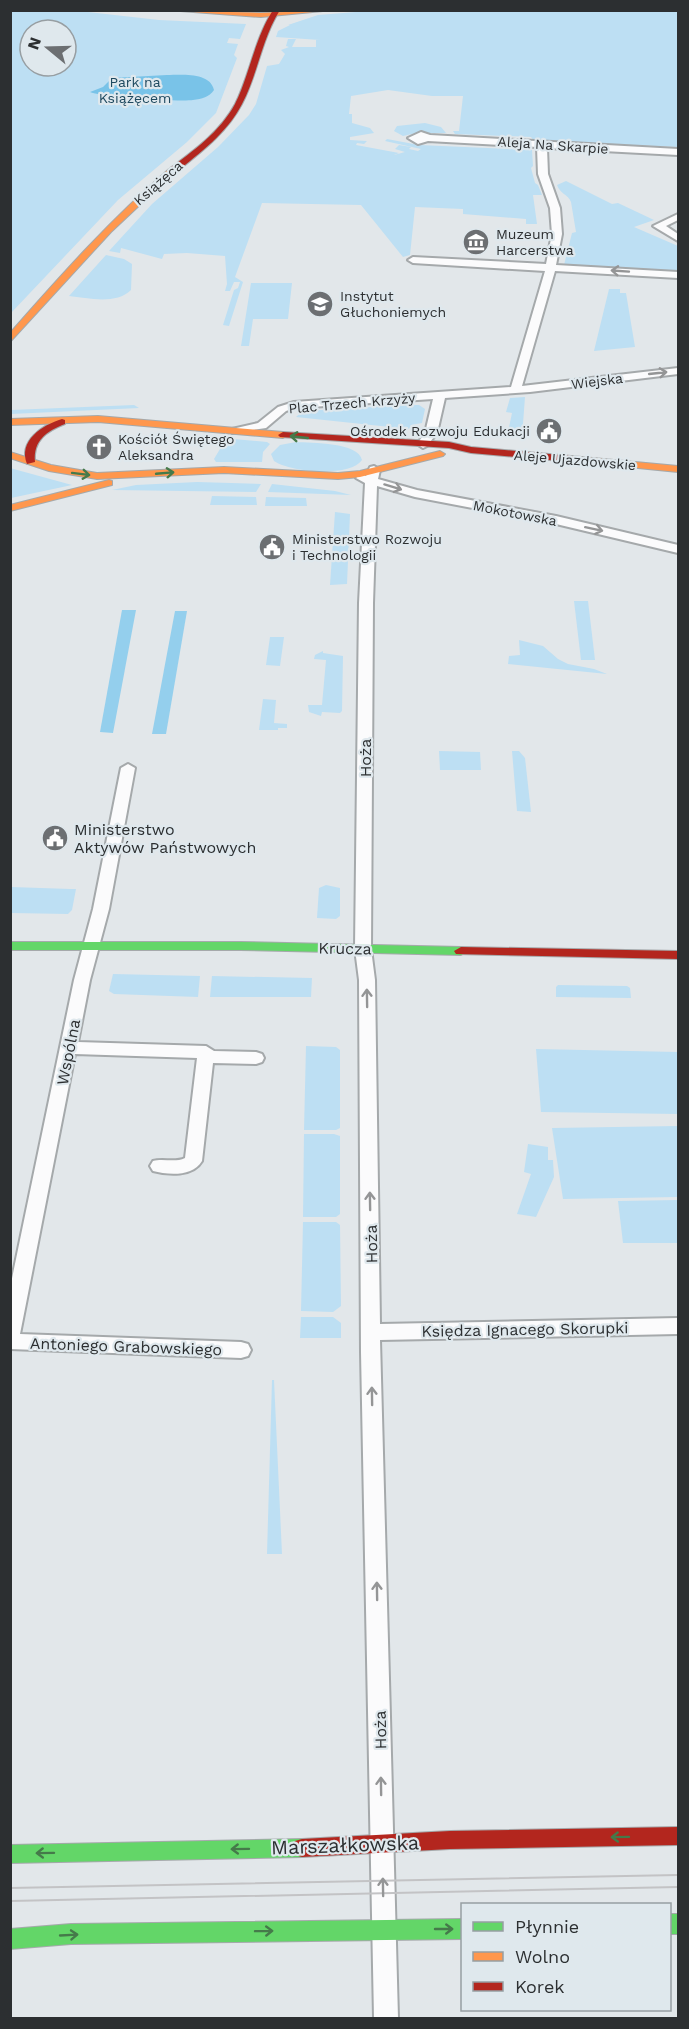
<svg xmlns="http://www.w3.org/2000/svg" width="689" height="2029" font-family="'Work Sans',sans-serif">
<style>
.green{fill:#bddff3;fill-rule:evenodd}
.forest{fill:#94cfed}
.water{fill:#79c3e8}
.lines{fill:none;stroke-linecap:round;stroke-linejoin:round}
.street-casing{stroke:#a5a9ab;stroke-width:4}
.fast-casing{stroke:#a5a9ab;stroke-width:2}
.slow-casing{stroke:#a5a9ab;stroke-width:2}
.jam-casing{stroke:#a5a9ab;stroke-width:2}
.street{fill:#fbfbfc;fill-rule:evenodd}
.fast{fill:#63d668;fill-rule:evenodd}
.slow{fill:#ff974d;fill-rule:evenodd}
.jam{fill:#b3261e;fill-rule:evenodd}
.tram{stroke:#c3c3c5;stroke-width:2}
.oneway{stroke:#949596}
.oneway2{stroke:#457a4a}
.labels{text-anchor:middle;stroke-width:4.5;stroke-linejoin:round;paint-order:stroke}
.far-park-label{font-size:14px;fill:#1e495f;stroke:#dfe8ed}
.far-street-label{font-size:14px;fill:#2c2f31;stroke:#dfe8ed}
.far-poi-label{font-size:14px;fill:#2c2f31;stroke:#dfe8ed;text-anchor:start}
.street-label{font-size:16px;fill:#2c2f31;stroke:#dfe8ed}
.poi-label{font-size:16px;fill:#2c2f31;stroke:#dfe8ed;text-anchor:start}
.near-street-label{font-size:20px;fill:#2c2f31;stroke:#dfe8ed}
</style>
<rect width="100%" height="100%" fill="#e2e7ea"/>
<g class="green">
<polygon points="381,10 678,11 678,147 534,141 531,137 455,134 453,131 459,131 463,96 432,96 388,90 351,96 349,114 352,114 352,123 370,128 374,133 350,137 350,140 367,141 364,144 357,143 356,145 399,153 394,155 405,152 395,149 399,145 411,147 409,149 418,151 421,149 385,141 387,139 419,145 532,150 533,166 531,168 535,183 538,185 542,195 533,195 537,224 526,224 526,219 463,214 463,209 415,207 410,255 403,257 361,205 262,203 235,277 243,282 229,326 223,325 234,290 238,288 240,282 234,282 230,291 225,291 227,284 225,256 187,253 164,254 162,259 121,248 120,253 109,251 152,204 218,147 249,115 256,104 267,66 279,64 285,54 281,50 289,47 286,46 288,39 296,39 292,47 316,47 316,40 320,40 276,37 278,31 290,25 288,25 318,15"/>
<path d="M 10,11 L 79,11 L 159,20 L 246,24 L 240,39 L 229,38 L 227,43 L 238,44 L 234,55 L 237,58 L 216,113 L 187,142 L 118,200 L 11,313 ZM 30,30 L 66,30 L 66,66 L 30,66 Z"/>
<polygon points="425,123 441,127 446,133 416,133 403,136 394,131 397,126"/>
<path d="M 566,181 L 612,204 L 618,203 L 654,220 L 634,227 L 678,246 L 678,272 L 564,265 L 572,233 L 576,232 L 571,202 C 568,194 560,194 557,185 Z"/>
<path d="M 106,255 L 124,259 L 132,264 L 131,290 C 116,305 88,298 69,296 Z"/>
<polygon points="251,283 292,283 288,319 253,319 249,346 241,346"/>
<polygon points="609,289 620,289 620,293 626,293 635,347 594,351"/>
<polygon points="525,397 522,437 503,435 504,432 508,432 512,413 506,412 510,398"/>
<polygon points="134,405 139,408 11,414 11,410"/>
<polygon points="408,405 419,405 425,409 422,423 411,425 409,429 296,417 303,411"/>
<polygon points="222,438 267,442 270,444 263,452 262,462 216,462 214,459 220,449"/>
<path d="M 296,442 C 312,443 358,442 362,460 C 350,478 290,472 274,461 L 271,454 L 280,445 Z"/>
<polygon points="10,468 72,485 11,498"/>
<polygon points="197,482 261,484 256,492 112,490 136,485"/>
<polygon points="272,484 335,491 351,495 268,492"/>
<polygon points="212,496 256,497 257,505 210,505"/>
<polygon points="266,497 306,498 307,506 265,506"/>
<polygon points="335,512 350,514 347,584 330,585"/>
<polygon points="574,601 588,601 595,660 581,660"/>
<polygon points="270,637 284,637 280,666 266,665"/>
<polygon points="519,640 543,646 558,659 568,664 594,669 607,674 508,664 509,656 520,655"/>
<polygon points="323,651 323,653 343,656 342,711 340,713 322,712 321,716 309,712 308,705 322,705 326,660 314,659 315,655"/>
<polygon points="263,699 276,700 274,723 287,724 287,728 278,728 278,730 259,730"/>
<polygon points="439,751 480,752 481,770 440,770"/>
<polygon points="512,751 519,751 525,758 531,812 517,811"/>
<polygon points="326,885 340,888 340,916 336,919 317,918 319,888"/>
<polygon points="11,887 71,889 76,889 72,910 68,914 11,913"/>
<polygon points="113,974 200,976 198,997 114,994 109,991"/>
<polygon points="212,976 312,978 311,997 210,997"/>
<polygon points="558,985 627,986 630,988 631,998 556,997 556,987"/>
<polygon points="306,1046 336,1047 340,1050 340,1128 336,1130 304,1130"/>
<polygon points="536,1049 678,1052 678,1114 541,1112"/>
<polygon points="678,1126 678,1197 563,1199 552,1128"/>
<polygon points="304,1134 334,1134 340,1136 340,1214 336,1217 303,1217"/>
<polygon points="528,1144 548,1147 548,1160 553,1160 554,1177 536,1217 517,1214 531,1174 524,1172"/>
<polygon points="678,1200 678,1243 623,1243 618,1201"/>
<polygon points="303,1222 336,1222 340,1225 341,1306 333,1312 301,1311"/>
<polygon points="301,1317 333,1317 341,1323 341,1338 300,1338"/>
<polygon points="272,1380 274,1380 282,1554 267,1554"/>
</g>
<g class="forest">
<polygon points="122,610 136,610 113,733 100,732"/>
<polygon points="175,611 187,611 166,734 152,734"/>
</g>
<path class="water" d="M 167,75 C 182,75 210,72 214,90 C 209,97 202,99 193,100 C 180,102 99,97 90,92 L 103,87 L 112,78 Z"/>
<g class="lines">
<defs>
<g id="street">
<polygon points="421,132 430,135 678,149 678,155 547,148 548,174 560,208 562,234 556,265 678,272 678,278 555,271 522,386 678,368 678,374 530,392 445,398 437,433 427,446 423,448 417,444 425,433 433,399 295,408 286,411 266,428 232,433 232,429 258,423 278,407 294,402 511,387 545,271 413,263 408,260 413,257 546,264 552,234 550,208 538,174 537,147 428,141 418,144 408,138"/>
<polygon points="678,214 678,220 666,226 678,234 678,241 653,226"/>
<polygon points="374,466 380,470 378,479 417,490 556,516 678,545 678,553 556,524 415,497 377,486 373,603 371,949 375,980 380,1324 678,1318 678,1334 380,1340 398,2018 374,2018 361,1352 359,980 355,949 359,603 365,483 356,478 362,474 366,476 370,467"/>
<path d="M 128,764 L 135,768 L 109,909 L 90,980 L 78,1042 L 206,1046 L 214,1051 L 256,1052 L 262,1054 L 264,1058 L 262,1062 L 256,1064 L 213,1063 L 202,1161 C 193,1177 168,1175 153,1171 L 150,1166 L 153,1161 C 163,1158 175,1163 185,1158 L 197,1058 L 75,1054 L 20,1334 L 241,1342 L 248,1344 L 251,1350 L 248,1356 L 241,1358 L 10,1349 L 10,1288 L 74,980 L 93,909 L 121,768 Z"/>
</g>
<g id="fast">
<polygon points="10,942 240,942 461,947 468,951 461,955 240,950 10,950"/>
<polygon points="302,1839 309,1841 312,1848 309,1855 302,1857 10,1863 10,1845"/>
<rect x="670" y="1914" width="8" height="20"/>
<polygon points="462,1919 462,1939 71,1944 10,1949 10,1929 71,1924"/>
</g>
<g id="slow">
<polygon points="167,10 261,13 333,10 261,17"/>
<path d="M 169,169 L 176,171 L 111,232 L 10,342 L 10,333 C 61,275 111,219 169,169 Z"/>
<polygon points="98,416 283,432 288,435 283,438 98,422 10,425 10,419"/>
<polygon points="440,451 445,454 443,456 360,477 338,479 224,473 97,479 49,471 10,458 10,452 51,465 97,473 224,467 338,473 360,471"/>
<polygon points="571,456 678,466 678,472 568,461 566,459"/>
<polygon points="109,480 112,481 112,485 10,511 10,505"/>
</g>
<g id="jam">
<path d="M 273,10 L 280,10 C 261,40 258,74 242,104 C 227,133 200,153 175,173 L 169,173 L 169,169 C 193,151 220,132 235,104 C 250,74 254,40 273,10 Z"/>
<path d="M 62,419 L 65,420 L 65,424 C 47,431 33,440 35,462 L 27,464 C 18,441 42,425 62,419 Z"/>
<polygon points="283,432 449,442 471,447 571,456 576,459 571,462 471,453 449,448 280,437 278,435"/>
<polygon points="461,947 678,951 678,959 456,954 454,951"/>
<polygon points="678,1827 678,1845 450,1849 302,1857 295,1855 292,1848 295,1841 302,1839 450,1831"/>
</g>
</defs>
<use href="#street" class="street-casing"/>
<use href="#fast" class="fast-casing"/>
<use href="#slow" class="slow-casing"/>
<use href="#jam" class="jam-casing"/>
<use href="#street" class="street"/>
<use href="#fast" class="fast"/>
<use href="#slow" class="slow"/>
<use href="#jam" class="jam"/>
<g class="tram">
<polyline points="10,1888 678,1875"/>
<polyline points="10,1901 678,1887"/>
</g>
</g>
<defs><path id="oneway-shaft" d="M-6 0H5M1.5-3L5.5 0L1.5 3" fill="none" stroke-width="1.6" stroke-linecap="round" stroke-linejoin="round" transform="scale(1.5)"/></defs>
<g class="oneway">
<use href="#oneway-shaft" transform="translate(620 271) rotate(-176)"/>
<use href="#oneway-shaft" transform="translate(658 373) rotate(-6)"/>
<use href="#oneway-shaft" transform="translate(393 487) rotate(17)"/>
<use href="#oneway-shaft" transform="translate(594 529) rotate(12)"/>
<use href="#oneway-shaft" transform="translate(367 998) rotate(-91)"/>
<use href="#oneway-shaft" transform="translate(370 1201) rotate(-91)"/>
<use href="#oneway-shaft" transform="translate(372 1396) rotate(-91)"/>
<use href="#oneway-shaft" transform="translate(377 1591) rotate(-91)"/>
<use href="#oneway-shaft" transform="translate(381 1786) rotate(-91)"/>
<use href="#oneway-shaft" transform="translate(383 1887) rotate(-91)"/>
</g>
<g class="oneway2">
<use href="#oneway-shaft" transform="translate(299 437) rotate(-174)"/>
<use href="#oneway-shaft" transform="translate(165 473) rotate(-5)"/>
<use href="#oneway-shaft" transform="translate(81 474) rotate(7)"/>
<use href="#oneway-shaft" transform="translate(620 1837) rotate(179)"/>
<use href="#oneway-shaft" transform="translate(240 1849) rotate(179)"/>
<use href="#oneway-shaft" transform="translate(45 1853) rotate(179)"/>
<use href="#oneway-shaft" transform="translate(444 1929)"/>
<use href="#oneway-shaft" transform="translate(264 1931) rotate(-1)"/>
<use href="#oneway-shaft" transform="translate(69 1935) rotate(-3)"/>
</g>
<defs>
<symbol id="museum-disc" viewBox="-11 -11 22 22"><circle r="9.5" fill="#6c6f72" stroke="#dfe8ed"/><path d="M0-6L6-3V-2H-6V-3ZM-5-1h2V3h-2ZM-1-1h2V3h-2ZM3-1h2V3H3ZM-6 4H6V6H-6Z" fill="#fff"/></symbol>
<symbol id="school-disc" viewBox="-11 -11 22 22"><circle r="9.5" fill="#6c6f72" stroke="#dfe8ed"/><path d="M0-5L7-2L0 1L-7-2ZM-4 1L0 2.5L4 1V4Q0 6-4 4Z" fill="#fff"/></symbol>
<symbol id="civic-disc" viewBox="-11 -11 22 22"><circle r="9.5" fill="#6c6f72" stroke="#dfe8ed"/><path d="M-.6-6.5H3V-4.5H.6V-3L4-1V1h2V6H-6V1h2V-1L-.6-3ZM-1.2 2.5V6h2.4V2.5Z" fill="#fff"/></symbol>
<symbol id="church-disc" viewBox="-11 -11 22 22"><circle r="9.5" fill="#6c6f72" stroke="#dfe8ed"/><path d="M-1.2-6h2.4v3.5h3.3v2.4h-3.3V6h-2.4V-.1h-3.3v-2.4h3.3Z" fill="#fff"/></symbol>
</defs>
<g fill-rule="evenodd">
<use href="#museum-disc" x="461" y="227" width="30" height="30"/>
<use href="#school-disc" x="305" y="289" width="30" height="30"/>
<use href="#civic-disc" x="534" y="416" width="30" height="30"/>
<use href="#church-disc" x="84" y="432" width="30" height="30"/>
<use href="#civic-disc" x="257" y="532" width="30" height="30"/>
<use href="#civic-disc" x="40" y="823" width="30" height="30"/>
</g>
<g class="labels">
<g class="far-park-label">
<text x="135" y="87">Park na<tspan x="135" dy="16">Książęcem</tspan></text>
</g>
<g class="far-street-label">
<text transform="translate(553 145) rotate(4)" y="5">Aleja Na Skarpie</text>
<text transform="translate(158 183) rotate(-41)" y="5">Książęca</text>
<text transform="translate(597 381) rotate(-7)" y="5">Wiejska</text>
<text transform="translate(352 403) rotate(-5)" y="5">Plac Trzech Krzyży</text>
<text transform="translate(575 460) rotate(5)" y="5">Aleje Ujazdowskie</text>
<text transform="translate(515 513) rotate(11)" y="5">Mokotowska</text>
</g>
<g class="far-poi-label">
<text x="496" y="239">Muzeum<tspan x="496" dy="16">Harcerstwa</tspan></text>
<text x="340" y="301">Instytut<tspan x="340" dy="16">Głuchoniemych</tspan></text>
<text x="530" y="436" text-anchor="end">Ośrodek Rozwoju Edukacji</text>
<text x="118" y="444">Kościół Świętego<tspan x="118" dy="16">Aleksandra</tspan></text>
<text x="292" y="544">Ministerstwo Rozwoju<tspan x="292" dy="16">i Technologii</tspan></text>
</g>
<g class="street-label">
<text transform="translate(365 758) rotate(-90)" y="6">Hoża</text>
<text transform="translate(345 948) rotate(1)" y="6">Krucza</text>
<text transform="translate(68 1052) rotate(-79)" y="6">Wspólna</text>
<text transform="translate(371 1244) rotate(-91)" y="6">Hoża</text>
<text transform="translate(525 1329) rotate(-1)" y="6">Księdza Ignacego Skorupki</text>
<text transform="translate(126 1346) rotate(2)" y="6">Antoniego Grabowskiego</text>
<text transform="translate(380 1730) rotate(-91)" y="6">Hoża</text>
</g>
<g class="poi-label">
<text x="74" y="835">Ministerstwo<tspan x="74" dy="18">Aktywów Państwowych</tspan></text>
</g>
<g class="near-street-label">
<text transform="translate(345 1845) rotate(-2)" y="7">Marszałkowska</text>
</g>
</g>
<rect width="689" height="2029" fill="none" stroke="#2c2f31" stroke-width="24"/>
<rect x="461" y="1903" width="210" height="108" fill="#dfe8ed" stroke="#979ea2" stroke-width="1.5"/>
<rect x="473" y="1922" width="30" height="9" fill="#63d668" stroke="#979ea2" stroke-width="1.5"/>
<text x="515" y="1933" font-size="18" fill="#2c2f31">Płynnie</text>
<rect x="473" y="1952" width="30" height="9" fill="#ff974d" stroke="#979ea2" stroke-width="1.5"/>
<text x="515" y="1963" font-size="18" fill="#2c2f31">Wolno</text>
<rect x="473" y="1982" width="30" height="9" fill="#b3261e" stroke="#979ea2" stroke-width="1.5"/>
<text x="515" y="1993" font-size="18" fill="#2c2f31">Korek</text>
<g transform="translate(48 48) rotate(289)"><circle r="28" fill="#dfe8ed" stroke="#979ea2" stroke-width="1.5"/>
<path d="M0-4.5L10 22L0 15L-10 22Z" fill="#6c6f72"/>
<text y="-9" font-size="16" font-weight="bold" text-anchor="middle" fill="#2c2f31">N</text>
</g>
</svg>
